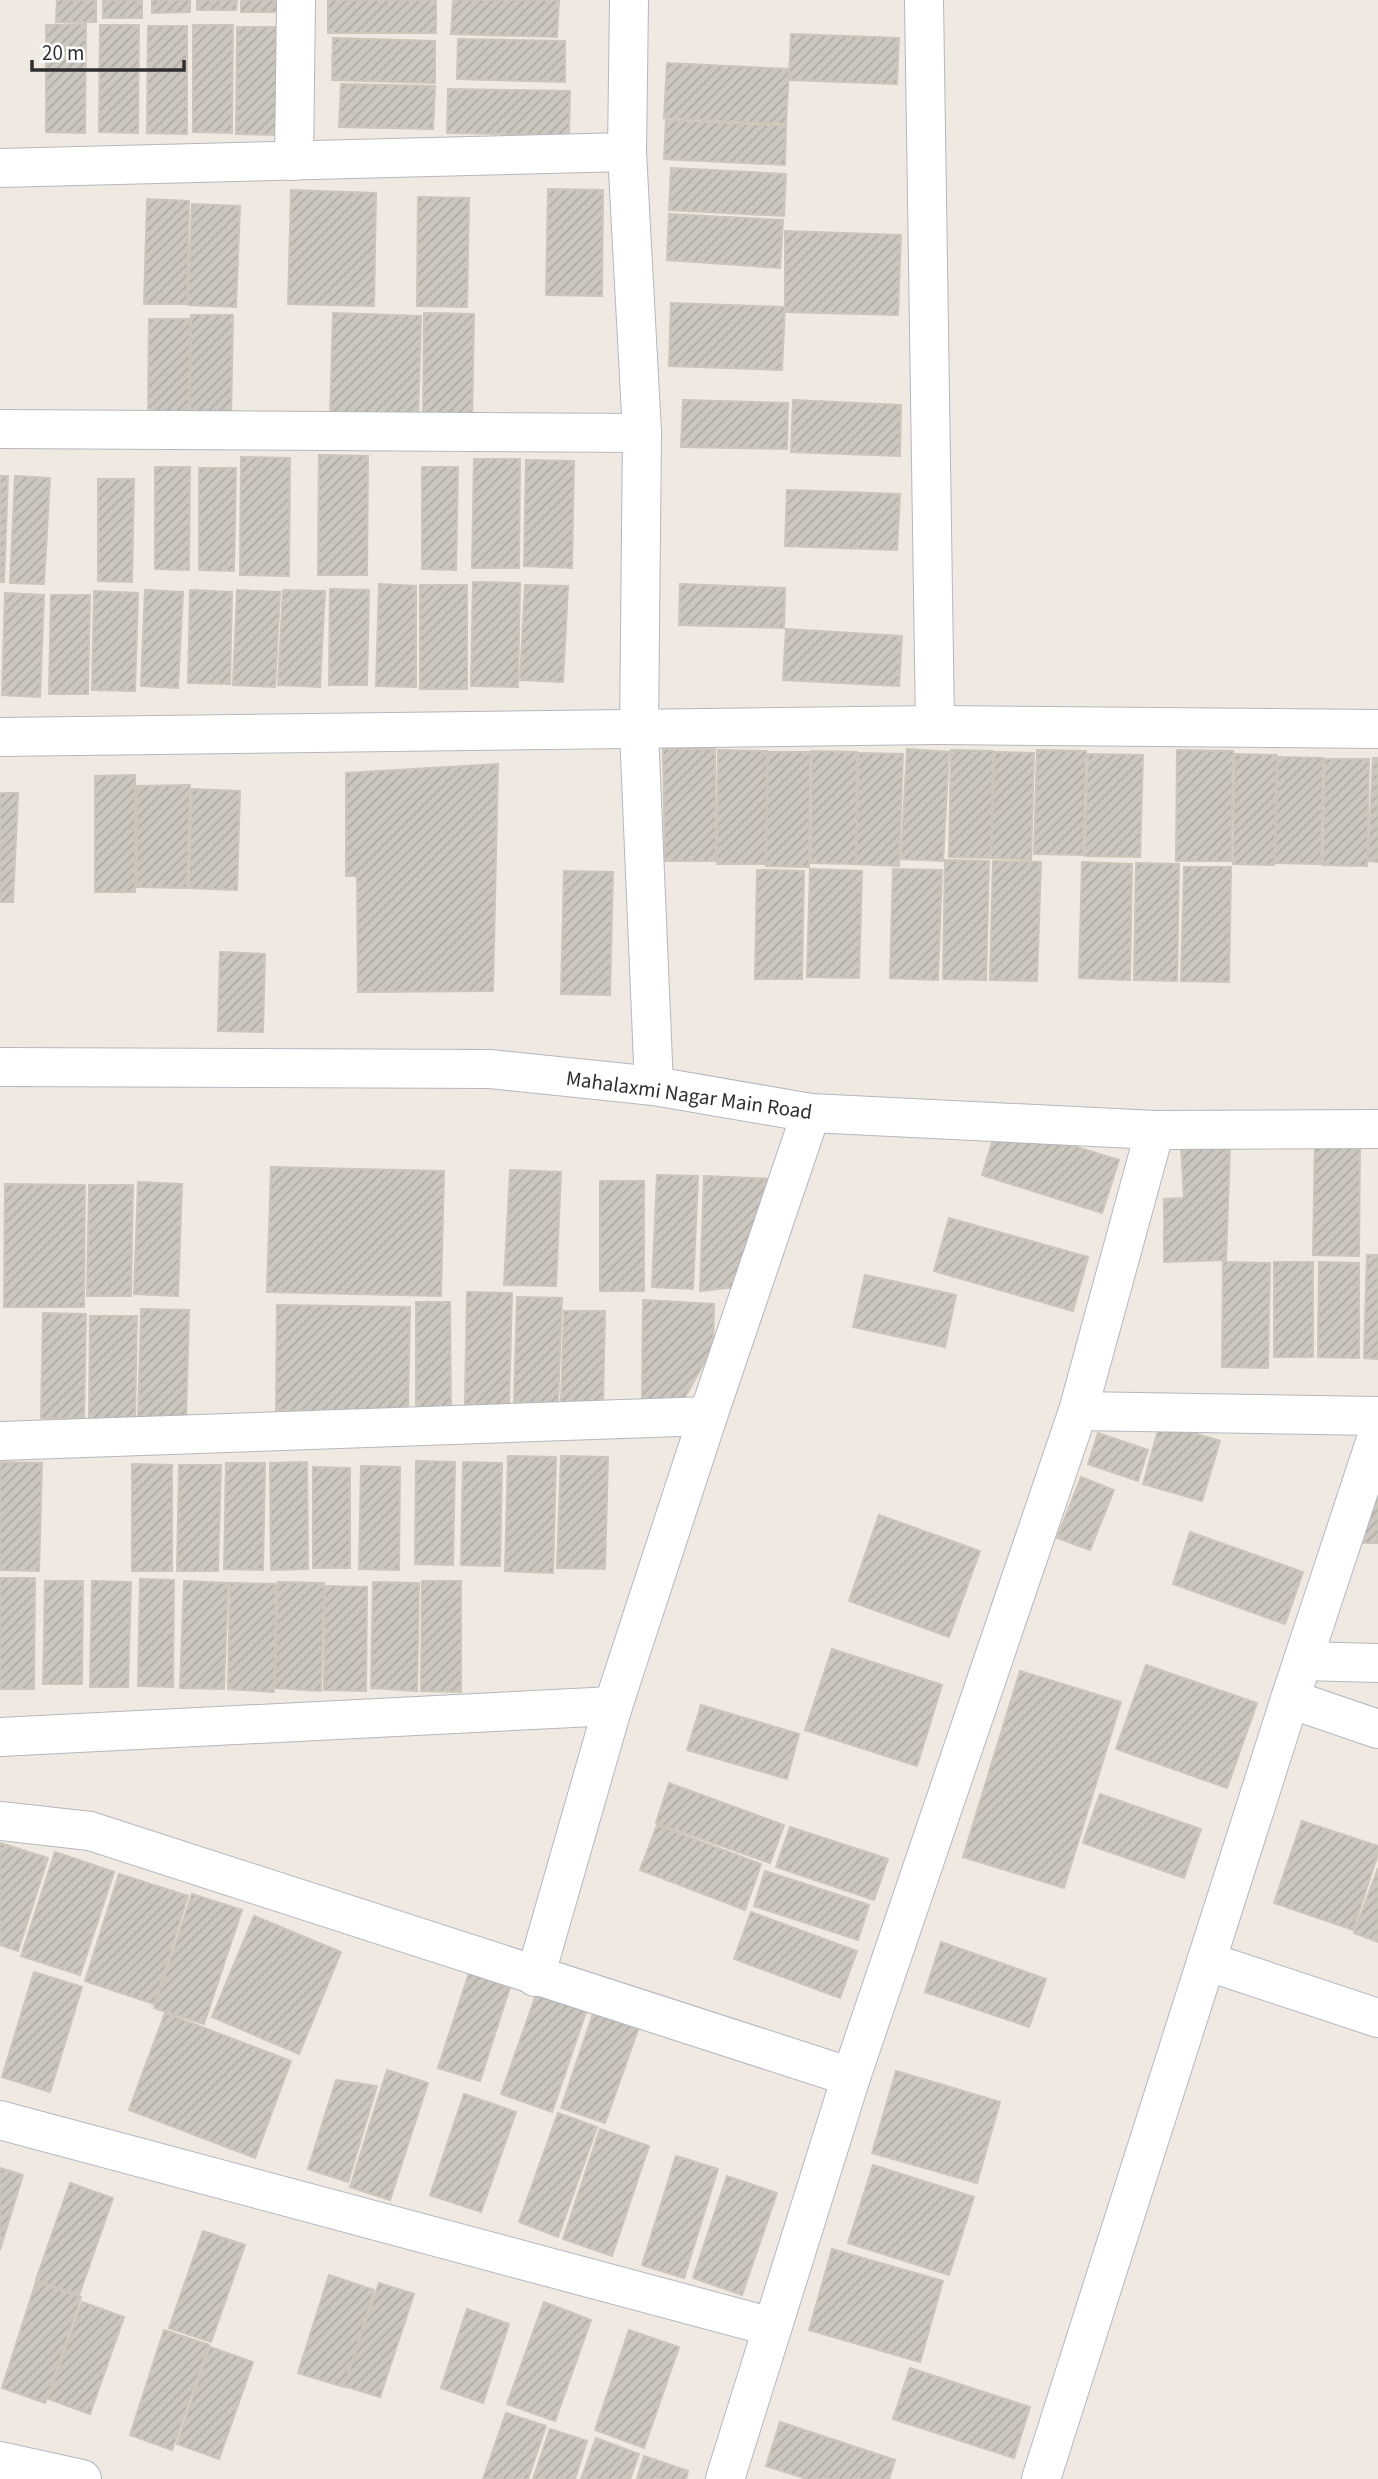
<svg xmlns="http://www.w3.org/2000/svg" width="1378" height="2479" font-family="'Source Sans 3',sans-serif">
<style>
.building{fill:url(#building-hatch);stroke:#cbc5ba;stroke-width:2}
.lines{fill:none;stroke-linecap:round;stroke-linejoin:round}
.minor-casing{stroke:#b4b7c1;stroke-width:40}
.tertiary-casing{stroke:#b4b7c1;stroke-width:40}
.minor{stroke:#fff;stroke-width:38}
.tertiary{stroke:#fff;stroke-width:38}
.labels{text-anchor:middle;stroke-width:5;stroke-linejoin:round;paint-order:stroke}
.street-label{font-size:21px;fill:#2e2e2e;stroke:#fff}
</style>
<defs>
<pattern id="building-hatch" width="6" height="6" patternUnits="userSpaceOnUse" patternTransform="scale(1.75)"><rect width="6" height="6" fill="#cbc7bf"/><path d="M-1 1l2-2M0 6l6-6M5 7l2-2" fill="none" stroke="#afaba4"/></pattern>
</defs>
<rect width="100%" height="100%" fill="#efe9e1"/>
<g class="building">
<polygon points="57,0 96,0 96,22 56,22"/>
<rect x="103" y="0" width="39" height="18"/>
<polygon points="152,0 190,0 190,12 152,13"/>
<polygon points="197,0 237,0 236,10 197,10"/>
<rect x="241" y="0" width="36" height="12"/>
<rect x="328" y="0" width="108" height="33"/>
<polygon points="453,0 559,0 557,37 451,34"/>
<polygon points="86,24 85,133 46,132 46,25"/>
<polygon points="100,25 139,25 138,133 99,132"/>
<polygon points="193,25 233,25 232,133 193,132"/>
<polygon points="148,26 187,26 187,134 147,133"/>
<polygon points="237,27 276,27 276,135 236,134"/>
<polygon points="791,34 899,38 897,84 789,80"/>
<polygon points="333,38 435,41 435,83 332,80"/>
<polygon points="458,39 565,41 565,82 457,79"/>
<polygon points="667,63 789,69 786,124 664,118"/>
<polygon points="341,84 435,86 433,129 339,127"/>
<polygon points="448,89 570,91 569,135 447,133"/>
<polygon points="666,120 786,126 785,165 664,159"/>
<polygon points="671,168 786,174 784,216 669,210"/>
<polygon points="548,189 603,190 602,296 546,295"/>
<polygon points="291,190 376,193 374,306 288,304"/>
<polygon points="418,197 469,198 467,307 417,306"/>
<polygon points="147,199 189,201 187,304 144,304"/>
<polygon points="192,204 240,206 236,307 188,305"/>
<polygon points="669,214 783,220 780,268 667,260"/>
<polygon points="785,231 901,235 898,315 785,312"/>
<polygon points="671,303 785,307 782,370 669,366"/>
<polygon points="333,313 421,316 418,421 330,418"/>
<polygon points="424,313 474,314 472,421 423,421"/>
<polygon points="191,315 233,315 231,417 190,418"/>
<polygon points="149,319 190,319 189,414 148,414"/>
<polygon points="683,400 788,403 787,449 681,447"/>
<polygon points="793,400 901,405 900,456 791,452"/>
<polygon points="319,455 368,456 367,575 318,575"/>
<polygon points="241,457 290,458 289,576 240,575"/>
<polygon points="474,459 520,459 519,568 472,568"/>
<polygon points="526,460 574,461 572,568 524,566"/>
<polygon points="155,467 190,467 189,570 155,569"/>
<polygon points="422,467 458,467 456,570 422,569"/>
<polygon points="199,468 236,468 234,571 199,570"/>
<polygon points="0,476 8,476 4,582 0,582"/>
<polygon points="15,476 50,478 44,584 10,583"/>
<polygon points="98,479 134,479 132,582 98,581"/>
<polygon points="787,490 900,494 897,550 785,546"/>
<polygon points="473,582 520,583 518,687 471,686"/>
<polygon points="379,584 416,586 416,687 376,686"/>
<polygon points="680,584 785,588 784,628 679,625"/>
<rect x="420" y="585" width="47" height="104"/>
<polygon points="525,585 568,586 563,682 520,680"/>
<polygon points="330,589 369,590 367,685 329,685"/>
<polygon points="145,590 183,592 178,688 141,686"/>
<polygon points="190,590 232,592 230,684 188,683"/>
<polygon points="237,590 280,592 275,687 233,685"/>
<polygon points="283,590 325,591 320,687 278,685"/>
<polygon points="94,591 138,593 135,691 92,690"/>
<polygon points="5,593 44,595 40,697 2,695"/>
<polygon points="51,595 90,595 88,694 49,694"/>
<polygon points="786,629 902,636 899,686 783,680"/>
<polygon points="663,749 715,749 716,861 665,861"/>
<polygon points="907,749 949,752 943,861 901,859"/>
<polygon points="718,750 767,751 766,864 717,864"/>
<polygon points="951,750 993,751 991,858 949,857"/>
<polygon points="1037,750 1086,751 1083,855 1034,854"/>
<polygon points="1177,750 1233,751 1231,861 1176,861"/>
<polygon points="812,751 857,752 856,864 811,863"/>
<polygon points="768,752 810,752 809,867 766,866"/>
<polygon points="995,752 1034,753 1031,860 991,858"/>
<polygon points="859,753 903,754 899,866 856,864"/>
<polygon points="1088,754 1143,755 1140,857 1085,856"/>
<polygon points="1235,754 1277,755 1274,865 1233,864"/>
<polygon points="1278,757 1323,758 1321,864 1275,863"/>
<polygon points="1373,758 1378,758 1378,862 1368,861"/>
<polygon points="1325,759 1369,759 1367,866 1323,865"/>
<polygon points="498,764 493,991 358,992 357,876 346,876 346,773"/>
<polygon points="135,775 135,892 95,892 95,776"/>
<polygon points="190,785 187,888 137,887 137,786"/>
<polygon points="192,789 240,791 237,890 189,888"/>
<polygon points="0,793 18,793 13,902 0,902"/>
<polygon points="945,860 989,861 986,980 943,979"/>
<polygon points="993,861 1041,862 1037,981 990,980"/>
<polygon points="1082,862 1132,864 1130,980 1079,978"/>
<polygon points="1136,863 1179,864 1177,981 1134,980"/>
<polygon points="1184,867 1231,867 1229,982 1181,981"/>
<polygon points="810,869 862,871 859,978 807,977"/>
<polygon points="893,869 942,870 938,980 890,978"/>
<polygon points="757,870 804,871 802,979 755,979"/>
<polygon points="564,871 613,872 610,995 561,994"/>
<polygon points="220,952 265,954 263,1032 218,1031"/>
<polygon points="998,1123 1119,1160 1102,1213 982,1175"/>
<polygon points="1315,1137 1360,1138 1359,1256 1313,1255"/>
<polygon points="1181,1146 1230,1148 1226,1260 1164,1262 1164,1199 1184,1198"/>
<polygon points="271,1167 444,1171 441,1296 267,1292"/>
<polygon points="510,1170 561,1172 556,1286 504,1285"/>
<polygon points="657,1175 698,1176 693,1289 652,1287"/>
<polygon points="704,1176 775,1179 734,1287 700,1291"/>
<rect x="600" y="1181" width="44" height="110"/>
<polygon points="138,1182 182,1184 178,1296 134,1294"/>
<polygon points="5,1184 85,1185 84,1307 4,1307"/>
<polygon points="89,1185 133,1185 131,1296 87,1296"/>
<polygon points="949,1218 1088,1257 1073,1311 934,1271"/>
<polygon points="1367,1255 1378,1255 1378,1359 1364,1358"/>
<polygon points="1223,1262 1270,1263 1268,1368 1222,1367"/>
<rect x="1274" y="1262" width="39" height="95"/>
<polygon points="1319,1262 1359,1263 1359,1358 1318,1357"/>
<polygon points="865,1275 956,1295 945,1347 853,1327"/>
<polygon points="467,1292 512,1293 509,1405 465,1404"/>
<polygon points="517,1297 562,1298 558,1403 514,1402"/>
<polygon points="643,1300 714,1304 713,1347 684,1399 642,1399"/>
<polygon points="416,1302 450,1302 451,1410 416,1411"/>
<polygon points="277,1305 410,1307 408,1412 276,1410"/>
<polygon points="141,1309 189,1310 186,1421 138,1421"/>
<polygon points="564,1311 605,1311 603,1404 561,1403"/>
<polygon points="43,1313 86,1314 84,1419 41,1418"/>
<polygon points="90,1316 137,1316 135,1420 89,1420"/>
<polygon points="1160,1423 1220,1441 1202,1501 1143,1484"/>
<polygon points="1098,1433 1148,1450 1138,1481 1088,1464"/>
<polygon points="508,1456 556,1457 553,1573 505,1571"/>
<polygon points="561,1456 608,1457 605,1569 557,1568"/>
<polygon points="416,1461 455,1462 453,1565 415,1564"/>
<polygon points="0,1462 42,1463 39,1571 0,1570"/>
<polygon points="307,1462 308,1569 271,1570 270,1463"/>
<polygon points="463,1462 502,1463 500,1566 461,1565"/>
<polygon points="226,1463 265,1463 263,1570 224,1569"/>
<polygon points="132,1464 172,1465 172,1571 132,1571"/>
<polygon points="1378,1464 1378,1543 1361,1543"/>
<polygon points="179,1465 221,1465 218,1571 177,1571"/>
<polygon points="361,1466 400,1467 399,1570 359,1569"/>
<polygon points="313,1467 350,1468 350,1568 313,1568"/>
<polygon points="1081,1477 1114,1490 1090,1550 1057,1538"/>
<polygon points="879,1515 980,1551 949,1637 849,1601"/>
<polygon points="1190,1532 1303,1572 1285,1624 1173,1584"/>
<polygon points="0,1578 35,1578 34,1689 0,1689"/>
<polygon points="140,1579 174,1580 173,1687 138,1686"/>
<polygon points="45,1581 83,1581 82,1684 43,1684"/>
<polygon points="92,1581 131,1582 128,1687 90,1687"/>
<polygon points="184,1581 228,1583 224,1689 180,1688"/>
<polygon points="422,1581 461,1581 461,1692 421,1691"/>
<polygon points="278,1582 324,1583 321,1691 275,1688"/>
<polygon points="373,1582 419,1583 417,1691 371,1688"/>
<polygon points="230,1583 276,1584 274,1692 228,1689"/>
<polygon points="325,1586 367,1587 366,1691 324,1690"/>
<polygon points="832,1649 942,1685 917,1766 805,1730"/>
<polygon points="1146,1665 1257,1703 1227,1788 1116,1749"/>
<polygon points="1020,1671 1121,1702 1064,1888 963,1857"/>
<polygon points="701,1705 799,1734 787,1779 687,1750"/>
<polygon points="669,1783 784,1825 770,1863 656,1823"/>
<polygon points="1100,1794 1201,1829 1184,1878 1083,1843"/>
<polygon points="1302,1821 1378,1846 1378,1854 1353,1930 1274,1903"/>
<polygon points="657,1825 761,1864 745,1910 640,1870"/>
<polygon points="790,1827 888,1859 874,1900 776,1867"/>
<polygon points="0,1843 48,1858 18,1951 0,1945"/>
<polygon points="55,1852 114,1872 80,1975 21,1956"/>
<polygon points="1378,1868 1378,1942 1354,1933"/>
<polygon points="765,1871 869,1905 858,1940 754,1906"/>
<polygon points="119,1874 188,1896 154,2004 85,1981"/>
<polygon points="192,1894 242,1910 204,2024 154,2008"/>
<polygon points="751,1912 857,1951 840,1998 734,1959"/>
<polygon points="254,1916 341,1952 299,2054 212,2017"/>
<polygon points="941,1942 1046,1979 1029,2027 925,1992"/>
<polygon points="34,1972 82,1987 50,2092 2,2077"/>
<polygon points="469,1973 510,1987 480,2081 438,2068"/>
<polygon points="538,1989 588,2006 552,2112 501,2094"/>
<polygon points="594,2011 639,2027 605,2123 561,2108"/>
<polygon points="165,2013 291,2061 255,2158 129,2110"/>
<polygon points="387,2070 428,2083 390,2200 350,2187"/>
<polygon points="896,2071 1000,2102 977,2183 872,2153"/>
<polygon points="336,2080 377,2086 348,2182 308,2169"/>
<polygon points="464,2094 516,2112 481,2212 430,2195"/>
<polygon points="558,2113 597,2127 558,2237 519,2222"/>
<polygon points="600,2129 649,2146 612,2256 563,2239"/>
<polygon points="676,2156 718,2169 684,2278 642,2265"/>
<polygon points="873,2165 974,2197 949,2275 848,2243"/>
<polygon points="0,2168 23,2175 0,2250"/>
<polygon points="727,2176 777,2193 742,2295 693,2278"/>
<polygon points="70,2183 113,2198 79,2295 36,2280"/>
<polygon points="203,2231 245,2245 211,2342 169,2328"/>
<polygon points="832,2249 943,2281 920,2362 809,2330"/>
<polygon points="329,2275 374,2290 344,2387 298,2373"/>
<polygon points="36,2282 81,2297 45,2403 2,2388"/>
<polygon points="379,2283 414,2294 380,2397 344,2386"/>
<polygon points="82,2302 124,2317 90,2414 48,2399"/>
<polygon points="544,2302 591,2320 555,2421 507,2404"/>
<polygon points="467,2309 509,2324 483,2403 441,2388"/>
<polygon points="164,2330 209,2345 172,2450 130,2435"/>
<polygon points="629,2330 679,2347 644,2448 595,2430"/>
<polygon points="210,2347 253,2362 219,2459 177,2444"/>
<polygon points="910,2368 1030,2407 1014,2458 893,2419"/>
<polygon points="506,2413 546,2426 528,2479 483,2479"/>
<polygon points="780,2422 895,2460 889,2479 807,2479 766,2466"/>
<polygon points="550,2429 587,2441 575,2479 533,2479"/>
<polygon points="596,2438 639,2454 630,2479 581,2479"/>
<polygon points="644,2456 688,2471 686,2479 637,2479"/>
</g>
<g class="lines">
<defs>
<g id="minor">
<polyline points="629,0 627,152 642,433 639,731 654,1086"/>
<polyline points="924,0 935,725"/>
<polyline points="294,161 296,0"/>
<polyline points="0,168 627,152"/>
<polyline points="0,429 642,433"/>
<polyline points="0,737 935,725 1378,729"/>
<polyline points="1078,1411 1378,1416"/>
<polyline points="708,1416 811,1113"/>
<polyline points="0,1441 708,1416 613,1706 535,1977"/>
<polyline points="1303,1661 1378,1663"/>
<polyline points="1290,1699 1378,1729"/>
<polyline points="0,1737 613,1706"/>
<polyline points="0,1821 90,1831 851,2077"/>
<polyline points="1206,1961 1378,2018"/>
<polyline points="0,2120 772,2327"/>
<polyline points="0,2461 82,2479"/>
<polyline points="725,2479 851,2077 1078,1411 1155,1130"/>
<polyline points="1041,2479 1290,1699 1378,1433"/>
</g>
<polyline id="tertiary" points="0,1067 490,1069 654,1086 811,1113 1155,1130 1378,1129"/>
</defs>
<use href="#minor" class="minor-casing"/>
<use href="#tertiary" class="tertiary-casing"/>
<use href="#minor" class="minor"/>
<use href="#tertiary" class="tertiary"/>
</g>
<g class="labels">
<g class="street-label">
<text transform="translate(689 1095) rotate(8)" y="7">Mahalaxmi Nagar Main Road</text>
</g>
</g>
<path d="M32 60v10h152v-10" fill="none" stroke="#2e2e2e" stroke-width="3.5"/>
<text x="42" y="60" font-size="21" fill="#2e2e2e" stroke="#ffffff" stroke-width="5" paint-order="stroke">20 m</text>
</svg>
